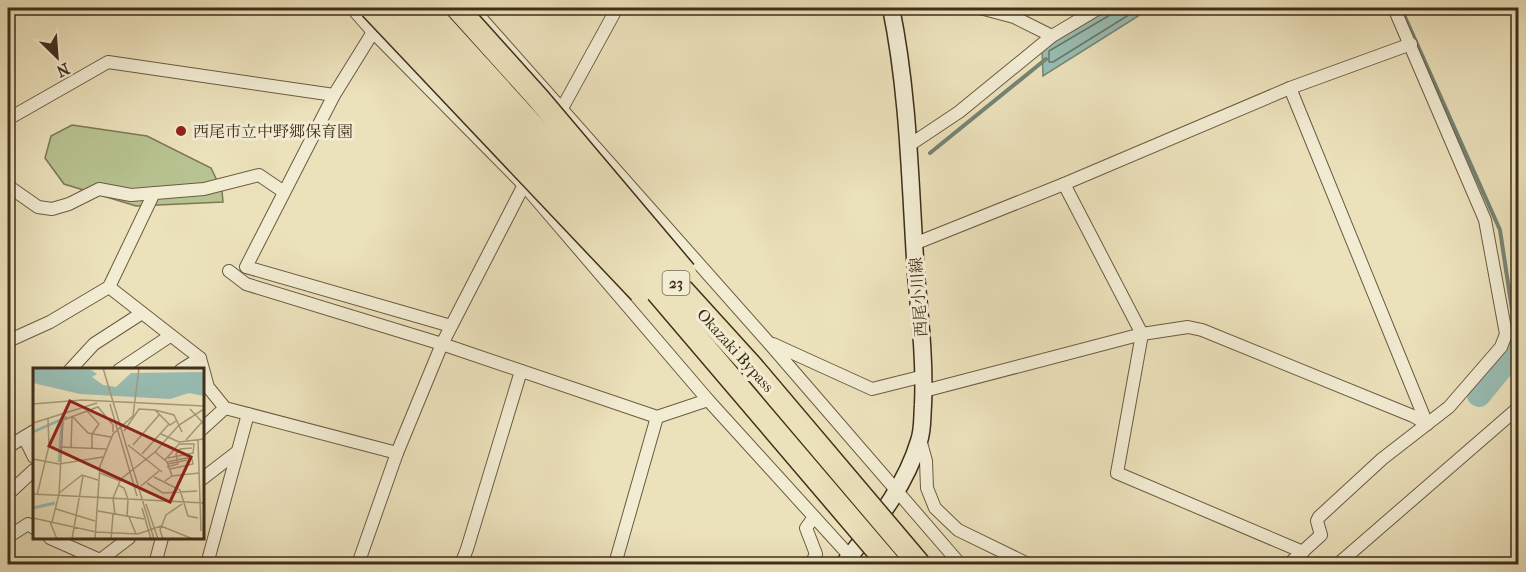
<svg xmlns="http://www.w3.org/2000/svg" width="1526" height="572" font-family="'IM FELL French Canon','Noto Serif JP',serif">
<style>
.green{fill:#b7c390;stroke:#7c7854;stroke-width:1.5}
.water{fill:#98bdb3;stroke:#758475;stroke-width:1.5}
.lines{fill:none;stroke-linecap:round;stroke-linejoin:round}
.shore{stroke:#6c7666;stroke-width:1.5}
.stream{stroke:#758475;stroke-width:4}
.river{stroke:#98bdb3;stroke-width:24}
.street-casing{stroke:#6b5b42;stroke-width:14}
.secondary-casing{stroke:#402e19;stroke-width:19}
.street{stroke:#f2ecd3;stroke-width:12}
.secondary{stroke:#f2ecd3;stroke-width:16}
.highway-bridge-casing{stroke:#402e19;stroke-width:25;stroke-linecap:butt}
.highway-bridge{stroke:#ebe1bb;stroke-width:22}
.poi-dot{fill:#8f2418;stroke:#f2ecd3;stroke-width:2}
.labels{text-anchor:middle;stroke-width:6;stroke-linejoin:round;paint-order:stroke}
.shield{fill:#f2ecd3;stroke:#756751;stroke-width:1.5}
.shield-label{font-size:15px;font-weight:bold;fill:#402e19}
.poi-label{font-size:16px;fill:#402e19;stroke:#f2ecd3;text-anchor:start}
.street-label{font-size:16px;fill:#402e19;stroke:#f2ecd3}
.inset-river{fill:none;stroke:#98bdb3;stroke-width:3}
.inset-road{fill:none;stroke:#a7997a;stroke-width:1.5}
.view{fill:#8f2418;fill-opacity:0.15;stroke:#8f2418;stroke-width:3}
.inset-edge{fill:none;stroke:#402e19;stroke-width:3}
</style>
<rect width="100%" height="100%" fill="#ebe1bb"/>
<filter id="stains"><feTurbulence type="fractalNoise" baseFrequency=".00333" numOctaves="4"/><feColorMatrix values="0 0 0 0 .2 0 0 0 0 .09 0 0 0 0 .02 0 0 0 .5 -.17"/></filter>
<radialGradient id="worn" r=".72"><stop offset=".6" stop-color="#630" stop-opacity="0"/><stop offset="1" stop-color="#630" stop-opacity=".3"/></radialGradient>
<polygon class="green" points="72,125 147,136 211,168 222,191 223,202 136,206 64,184 45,158 51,136"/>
<polygon class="water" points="1111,8 1151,8 1043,76 1042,49"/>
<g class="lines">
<polyline class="shore" points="1113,8 1110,15 1049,51 1049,62 1053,62 1140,8"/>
<g class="stream">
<polyline points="1401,8 1500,230 1514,323 1512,354"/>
<polyline points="930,153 1046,59"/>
</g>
<polyline class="river" points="1479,395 1518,347"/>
<defs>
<g id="street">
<polyline points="352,8 373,32 524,185 708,400 857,564"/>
<polyline points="472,8 769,343 960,564"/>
<polyline points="980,8 1014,17 1052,36"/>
<polyline points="373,32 334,95 246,267 451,326"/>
<polyline points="1290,88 1427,424"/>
<polyline points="560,112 617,8"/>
<polyline points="8,119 108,62 334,95"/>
<polyline points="908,146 959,112 1052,36 1099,8"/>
<polyline points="1064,184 1142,334 1117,473 1303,552"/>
<polyline points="8,186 38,207 52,209 69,204 99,189 131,195 204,189 259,175 284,192"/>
<polyline points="154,193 109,287 200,358 208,387 225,408 397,453"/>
<polyline points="914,244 1064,184 1290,88 1411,44"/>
<polyline points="229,271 246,284 442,344 657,417 708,400"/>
<polyline points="8,341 50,322 109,287"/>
<polyline points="773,344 872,389 924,376"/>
<polyline points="70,370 94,344 142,313"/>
<polyline points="119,370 170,336"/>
<polyline points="181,370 200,358"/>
<polyline points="924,391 1142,334 1188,327 1202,330 1413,416 1427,424"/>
<polyline points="202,429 225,408"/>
<polyline points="24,437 34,457"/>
<polyline points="920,439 926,461 927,488 935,508 958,530 1028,564"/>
<polyline points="8,447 34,431"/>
<polyline points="202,479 237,452"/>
<polyline points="8,494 34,470"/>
<polyline points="8,537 28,524 34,528"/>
<polyline points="50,538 100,560"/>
<polyline points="95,564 129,538"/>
<polyline points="155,564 162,538"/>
<polyline points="207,564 248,414"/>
<polyline points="358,564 397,453 442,344 527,179"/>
<polyline points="461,564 467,549 521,371"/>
<polyline points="615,564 657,417"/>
<polyline points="811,564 816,554 806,528 814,517"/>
<polyline points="1289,564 1321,535 1317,521 1319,517 1382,459 1449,407 1501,347 1506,334 1485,220 1394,8"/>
<polyline points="1338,564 1518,408"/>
</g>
<path id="secondary" d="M 844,564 C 873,526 905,488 919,441 C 923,430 922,417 923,405 C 925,362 920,318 916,274 C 910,185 909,95 891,8"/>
</defs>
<use href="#street" class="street-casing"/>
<use href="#secondary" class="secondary-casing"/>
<use href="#street" class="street"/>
<use href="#secondary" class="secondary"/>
<defs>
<g id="highway-bridge">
<polyline points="371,8 640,292"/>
<polyline points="401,8 601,226 889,564"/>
<polyline points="426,8 753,368 919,564"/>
<polyline points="457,8 538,98 685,272"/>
</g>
</defs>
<use href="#highway-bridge" class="highway-bridge-casing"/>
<use href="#highway-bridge" class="highway-bridge"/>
</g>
<circle class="poi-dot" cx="181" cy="131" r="6"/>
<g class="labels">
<rect class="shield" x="662.5" y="271" width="27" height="24" rx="4.5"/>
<g class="shield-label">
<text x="676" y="288">23</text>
</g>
<g class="poi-label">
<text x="193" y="137">西尾市立中野郷保育園</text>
</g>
<g class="street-label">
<text transform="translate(918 297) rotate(-94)" y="6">西尾小川線</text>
<text transform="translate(736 350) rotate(48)" y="6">Okazaki Bypass</text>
</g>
</g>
<g transform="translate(33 368)">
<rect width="171" height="171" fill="#ebe1bb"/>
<path d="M 0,1 L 58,2 L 64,6 L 59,9 L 70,17 L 83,19 L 98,5 L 171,4 L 171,28 L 156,25 L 137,31 L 47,26 L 0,15 Z" fill="#98bdb3"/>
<path class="inset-river" d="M 0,64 L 34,49M 26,94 L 29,54M 0,140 L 22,135"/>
<path class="inset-road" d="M 70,0 L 121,171M 0,36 L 49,32 L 171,38M 77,36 L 104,128M 157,41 L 171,56M 122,42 L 141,47 L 149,64M 54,43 L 66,56 L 59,66 L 59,81M 39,48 L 55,65 L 78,69M 0,55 L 64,35M 91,63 L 106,41 L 122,42 L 137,57 L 143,53M 128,66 L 146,74 L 171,71M 165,71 L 168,163M 153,72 L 169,54M 95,77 L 129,104M 100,77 L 126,47M 27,79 L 73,81M 38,80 L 39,49M 122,84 L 134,94 L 139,108 L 132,113M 109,86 L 136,56M 0,91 L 26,96 L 70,89M 132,92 L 146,76 L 161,76 L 160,85 L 135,90M 134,94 L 153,90M 135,96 L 154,92M 134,99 L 145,96 L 143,86 L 147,81 L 159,80M 137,101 L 160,96 L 159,91 L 153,90M 67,105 L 87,113M 139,108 L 166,105M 121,109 L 147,122 L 155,148 L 165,150M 114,115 L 130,125 L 164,123M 85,117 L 91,120 L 95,131 L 94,149M 108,118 L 126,103M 26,125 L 49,107 L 65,112M 0,126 L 171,135M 4,127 L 16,78 L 15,51M 113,136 L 125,171M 109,140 L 118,171M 23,141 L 62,153M 65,143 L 111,151M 82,147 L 80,130 L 88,111 L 122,84 L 146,57 L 171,41M 96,149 L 103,166M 0,150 L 63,164 L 105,166 L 128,158 L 160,171M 17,154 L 24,171M 19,154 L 26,126 L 30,52 L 65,39 L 80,57 L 80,64M 39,171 L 50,108M 62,171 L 67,98 L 80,66 L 100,48 L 106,0M 78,171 L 80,146M 130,171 L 127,162 L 133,147 L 149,136"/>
<path class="view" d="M 37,33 L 158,89 L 137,134 L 16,78 Z"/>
<rect width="171" height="171" class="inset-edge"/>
</g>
<rect width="1526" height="572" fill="none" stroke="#ebe1bb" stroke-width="30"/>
<rect x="9" y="9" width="1508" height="554" fill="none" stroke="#402e19" stroke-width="3"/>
<rect x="15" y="15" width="1496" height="542" fill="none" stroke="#402e19" stroke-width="1.5"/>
<g transform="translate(57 57) rotate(155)" stroke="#f2ecd3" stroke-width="4.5" paint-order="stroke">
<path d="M0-4.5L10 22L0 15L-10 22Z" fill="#402e19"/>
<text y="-9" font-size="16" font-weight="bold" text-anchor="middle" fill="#402e19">N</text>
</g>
<rect width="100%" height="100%" filter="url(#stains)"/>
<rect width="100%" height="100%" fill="url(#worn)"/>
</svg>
